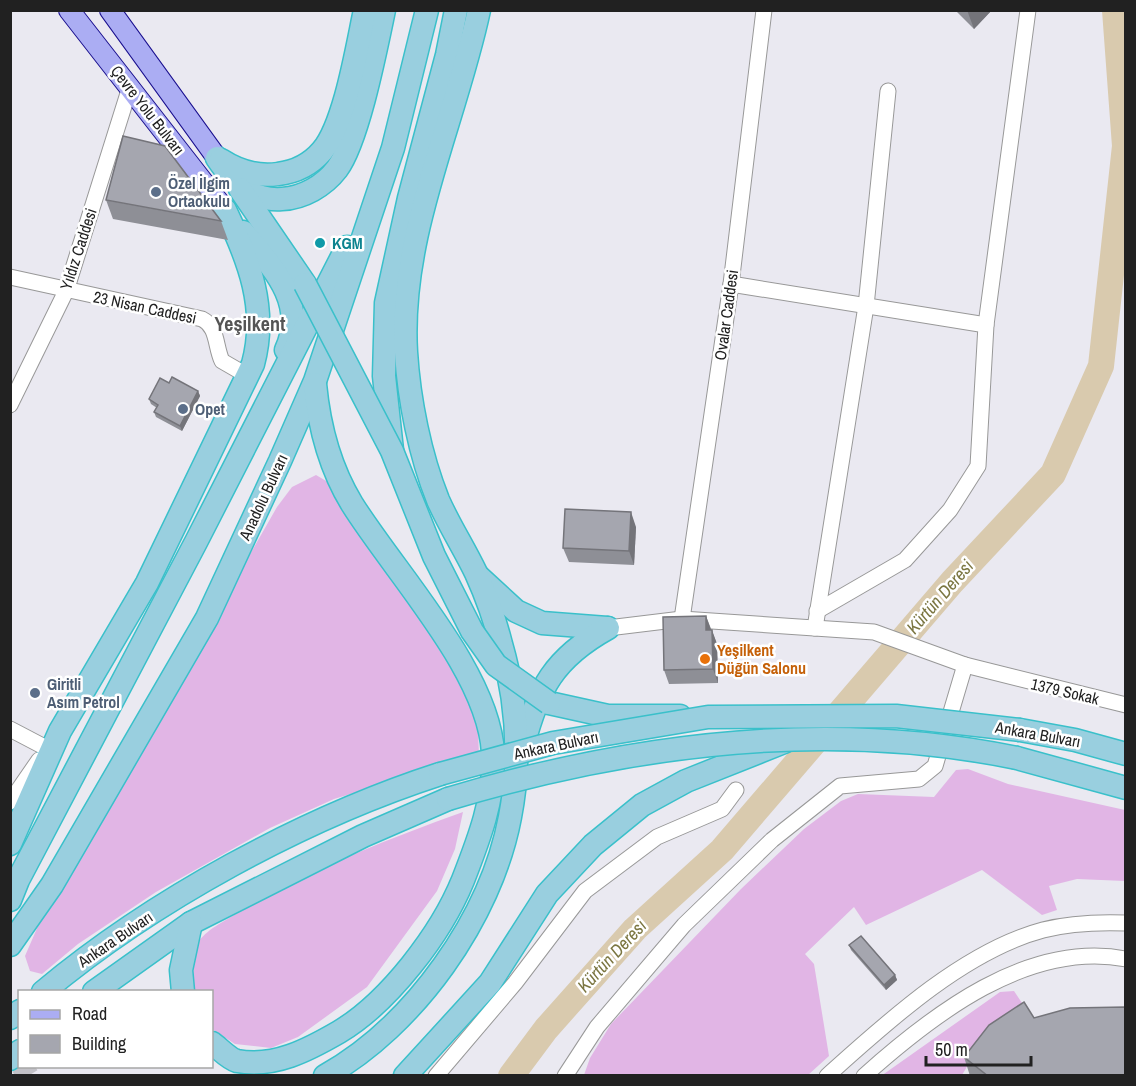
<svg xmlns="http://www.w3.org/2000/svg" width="1136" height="1086" font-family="'Archivo Narrow',sans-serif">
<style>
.grass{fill:#e1b5e5}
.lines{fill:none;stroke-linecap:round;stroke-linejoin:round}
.river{stroke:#d9caae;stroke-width:26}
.highway-tunnel{stroke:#c2c1c7;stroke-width:22;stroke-dasharray:22 11;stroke-linecap:butt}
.minor-casing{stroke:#989898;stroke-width:17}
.major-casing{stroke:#1a108f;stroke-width:22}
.highway-casing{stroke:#3ac0ca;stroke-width:25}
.minor{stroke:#fff;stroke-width:15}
.major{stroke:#abadf3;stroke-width:20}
.highway{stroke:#99cfdf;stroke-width:22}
.highway-bridge-casing{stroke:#3ac0ca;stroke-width:25;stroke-linecap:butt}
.highway-bridge{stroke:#99cfdf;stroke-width:22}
.wall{fill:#8e8f96}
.shaded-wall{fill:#74747a}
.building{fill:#a5a6af;stroke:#74747a;stroke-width:1.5}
.service-dot{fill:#5c6f8a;stroke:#fff;stroke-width:2}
.culture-dot{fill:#0f9aa8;stroke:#fff;stroke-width:2}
.food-dot{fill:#e8710a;stroke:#fff;stroke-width:2}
.labels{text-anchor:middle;stroke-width:5;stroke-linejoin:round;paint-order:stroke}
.street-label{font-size:16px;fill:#212121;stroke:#fff}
.service-label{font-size:16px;font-weight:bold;fill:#4e5e75;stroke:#fff;text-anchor:start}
.culture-label{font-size:16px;font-weight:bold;fill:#0d838f;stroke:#fff;text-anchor:start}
.food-label{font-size:16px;font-weight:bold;fill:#c56008;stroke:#fff;text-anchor:start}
.water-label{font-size:18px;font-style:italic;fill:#7b7641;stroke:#fff}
.quarter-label{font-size:20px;font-weight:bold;fill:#545454;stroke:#fff}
</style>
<rect width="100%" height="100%" fill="#eae9f1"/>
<g class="grass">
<polygon points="316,475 333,485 477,708 479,755 334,799 270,828 156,892 78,944 42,974 30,971 25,956 38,926 277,507 292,487"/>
<polygon points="968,769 1008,784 1125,810 1125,881 1077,879 1049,886 1057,910 1042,915 982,870 866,925 854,907 805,954 814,964 829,1056 808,1075 584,1075 590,1058 611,1024 741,889 804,829 841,801 858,794 934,797 956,770"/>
<path d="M 463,812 L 455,849 L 437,891 L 367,987 L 298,1037 L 271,1048 L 235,1044 L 212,1029 L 212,992 L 194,991 C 190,973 189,961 198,943 C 204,931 226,920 238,913 C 309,870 385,840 463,812 Z"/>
<polygon points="1014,991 1028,1012 977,1050 962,1075 881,1076 1000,992"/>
</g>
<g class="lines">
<polyline class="river" points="511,1076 546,1029 635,929 722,850 952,582 1053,474 1101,366 1125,146 1115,10"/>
<polyline class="highway-tunnel" points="22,1066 28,1076"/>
<defs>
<g id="minor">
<path d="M 10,277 L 202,319 C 218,327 215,346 222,361 L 248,376"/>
<polyline points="731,284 986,325"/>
<polyline points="10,405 66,291 130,87"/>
<polyline points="817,611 905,560 950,510 978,466 986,325 1028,10"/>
<polyline points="682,619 731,284 764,10"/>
<polyline points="608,628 682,619 874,632 965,665 1126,705"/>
<polyline points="815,628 866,306 888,91"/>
<polyline points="10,729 52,751"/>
<polyline points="10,802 39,760"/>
<polyline points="436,1076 515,983 585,891 657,837 722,809 736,790"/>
<polyline points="565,1076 597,1027 684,925 772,840 840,786 919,779 935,766 965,665"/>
<path d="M 827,1076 C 887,1022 964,951 1043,930 C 1070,923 1098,922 1126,923"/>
<path d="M 864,1076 C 932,1015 1028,940 1126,959"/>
</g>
<g id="major">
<polyline points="69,10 225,210"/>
<polyline points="110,10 217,158"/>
</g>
<g id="highway">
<path d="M 217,158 C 234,183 249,201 282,199 C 303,198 324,186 337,169 C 358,141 376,48 384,10"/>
<path d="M 221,160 C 238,171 257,177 278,174 C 295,172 310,165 322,151 C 345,124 357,47 365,10"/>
<polyline points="240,189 305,284"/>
<path d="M 243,232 C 272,267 308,302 286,350"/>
<polyline points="392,450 384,376 386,303 409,198 447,55 456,10"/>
<polyline points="479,577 516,611 542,623 607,628"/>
<polyline points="549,703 608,716 680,716"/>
<polyline points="1020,730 1075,740 1126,754"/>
<path d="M 523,746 C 538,688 554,658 608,628"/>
<polyline points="1017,758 1126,788"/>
<path d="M 10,844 L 60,731 L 147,583 L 253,364 C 268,309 249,260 225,210"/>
<polyline points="10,900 18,880 196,542 347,247"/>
<polyline points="10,945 52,885 207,618 280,461 315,381 393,148 427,10"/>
<path d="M 43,992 C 153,900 304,818 440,774"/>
<polyline points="94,992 191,923 363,836 448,799"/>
<polyline points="183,992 181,970 191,923"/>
<polyline points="10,1018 20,1011"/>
<path d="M 212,1043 C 219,1048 229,1059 237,1061 C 274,1068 308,1050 339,1032 C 389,1002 441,934 463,880 C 479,839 495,798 493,753 C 489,672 395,573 352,504 C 330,468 319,426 315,384"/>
<polyline points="10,1059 20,1051"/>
<path d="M 325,1076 C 414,1026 491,918 510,817 C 521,760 517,700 501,644 C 495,620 486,595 476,573 C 464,548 449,525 438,500 C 420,455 409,400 406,352 C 399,234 455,123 479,10"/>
<polyline points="405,1076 490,983 547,894 593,845 642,805 686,781 784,742"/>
</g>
</defs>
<use href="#minor" class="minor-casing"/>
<use href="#major" class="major-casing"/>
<use href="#highway" class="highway-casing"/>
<use href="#minor" class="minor"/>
<use href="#major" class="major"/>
<use href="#highway" class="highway"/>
<defs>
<g id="highway-bridge">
<polyline points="305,284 392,451 434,556 472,631 496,665 549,703"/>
<polyline points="440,774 553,743 708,717 896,716 1020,730"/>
<path d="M 448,799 C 631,744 828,719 1017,758"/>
</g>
</defs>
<use href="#highway-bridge" class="highway-bridge-casing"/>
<use href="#highway-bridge" class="highway-bridge"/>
</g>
<g class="wall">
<polygon points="955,10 992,10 974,29"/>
<polygon points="106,200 221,221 228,240 113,219"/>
<polygon points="169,383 198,391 200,396 182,431 156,417 154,412 157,408 151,404 149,399"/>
<polygon points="636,527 634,565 569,562 563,548"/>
<polygon points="706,616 717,644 718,683 669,684 664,670"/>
<polygon points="849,945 895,975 897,980 886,990 851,950"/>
<polygon points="1034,1018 1125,1076 970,1076 964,1057"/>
</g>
<g class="shaded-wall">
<polygon points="967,10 992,10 974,29"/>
<polygon points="198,391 200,396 182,431 180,426"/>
<polygon points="631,512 636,527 634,565 629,551"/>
<polygon points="706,616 711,630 706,630"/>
<polygon points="712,630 717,644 718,683 713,669"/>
<polygon points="895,975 897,980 886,990 884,985"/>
</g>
<g class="building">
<polygon points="123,136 165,146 221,221 106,200"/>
<polygon points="172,377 198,391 180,426 154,412 158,405 149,399 160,378 169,383"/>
<polygon points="565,509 631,512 629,551 563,548"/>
<polygon points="706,616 706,630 712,630 713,669 664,670 663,617"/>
<polygon points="861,936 895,975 884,985 849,945"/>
<polygon points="1024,1002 1034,1018 1070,1008 1125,1007 1125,1076 988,1076 964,1057 989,1025"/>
</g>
<g class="service-dot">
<circle cx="156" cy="192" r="6"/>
<circle cx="183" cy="409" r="6"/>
<circle cx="35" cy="693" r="6"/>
</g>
<circle class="culture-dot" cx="320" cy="243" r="6"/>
<circle class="food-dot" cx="705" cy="659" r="6"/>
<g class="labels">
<g class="street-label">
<text transform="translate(148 110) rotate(52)" y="6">Çevre Yolu Bulvarı</text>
<text transform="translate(78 249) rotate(-72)" y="6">Yıldız Caddesi</text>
<text transform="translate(145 307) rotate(12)" y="6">23 Nisan Caddesi</text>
<text transform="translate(726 315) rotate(-82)" y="6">Ovalar Caddesi</text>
<text transform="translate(263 497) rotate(-65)" y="6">Anadolu Bulvarı</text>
<text transform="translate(1065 691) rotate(13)" y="6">1379 Sokak</text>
<text transform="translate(1038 734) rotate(10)" y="6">Ankara Bulvarı</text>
<text transform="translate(556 745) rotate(-12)" y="6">Ankara Bulvarı</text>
<text transform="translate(115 939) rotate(-34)" y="6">Ankara Bulvarı</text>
</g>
<g class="service-label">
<text x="168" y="189">Özel İlgim<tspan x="168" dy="18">Ortaokulu</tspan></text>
<text x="195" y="415">Opet</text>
<text x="47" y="690">Giritli<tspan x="47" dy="18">Asım Petrol</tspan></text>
</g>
<g class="culture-label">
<text x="332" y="249">KGM</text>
</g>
<g class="food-label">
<text x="717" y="656">Yeşilkent<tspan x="717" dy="18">Düğün Salonu</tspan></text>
</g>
<g class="water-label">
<text transform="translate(940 597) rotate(-49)" y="6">Kürtün Deresi</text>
<text transform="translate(612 956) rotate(-47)" y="6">Kürtün Deresi</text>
</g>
<g class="quarter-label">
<text x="250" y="331">Yeşilkent</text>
</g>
</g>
<rect width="1136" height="1086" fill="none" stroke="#212121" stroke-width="24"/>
<rect x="18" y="990" width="195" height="78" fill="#ffffff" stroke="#a6a6a6" stroke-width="1.5"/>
<rect x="30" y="1010" width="30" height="9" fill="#abadf3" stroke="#a6a6a6" stroke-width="1.5"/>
<text x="72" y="1020" font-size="18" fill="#212121">Road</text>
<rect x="30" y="1035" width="30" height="18" fill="#a5a6af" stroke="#a6a6a6" stroke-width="1.5"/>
<text x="72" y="1050" font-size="18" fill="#212121">Building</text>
<path d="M926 1056v9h105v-9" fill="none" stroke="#212121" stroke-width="3"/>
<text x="935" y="1056" font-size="18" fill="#212121" stroke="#ffffff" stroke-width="4.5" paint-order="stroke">50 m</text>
</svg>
